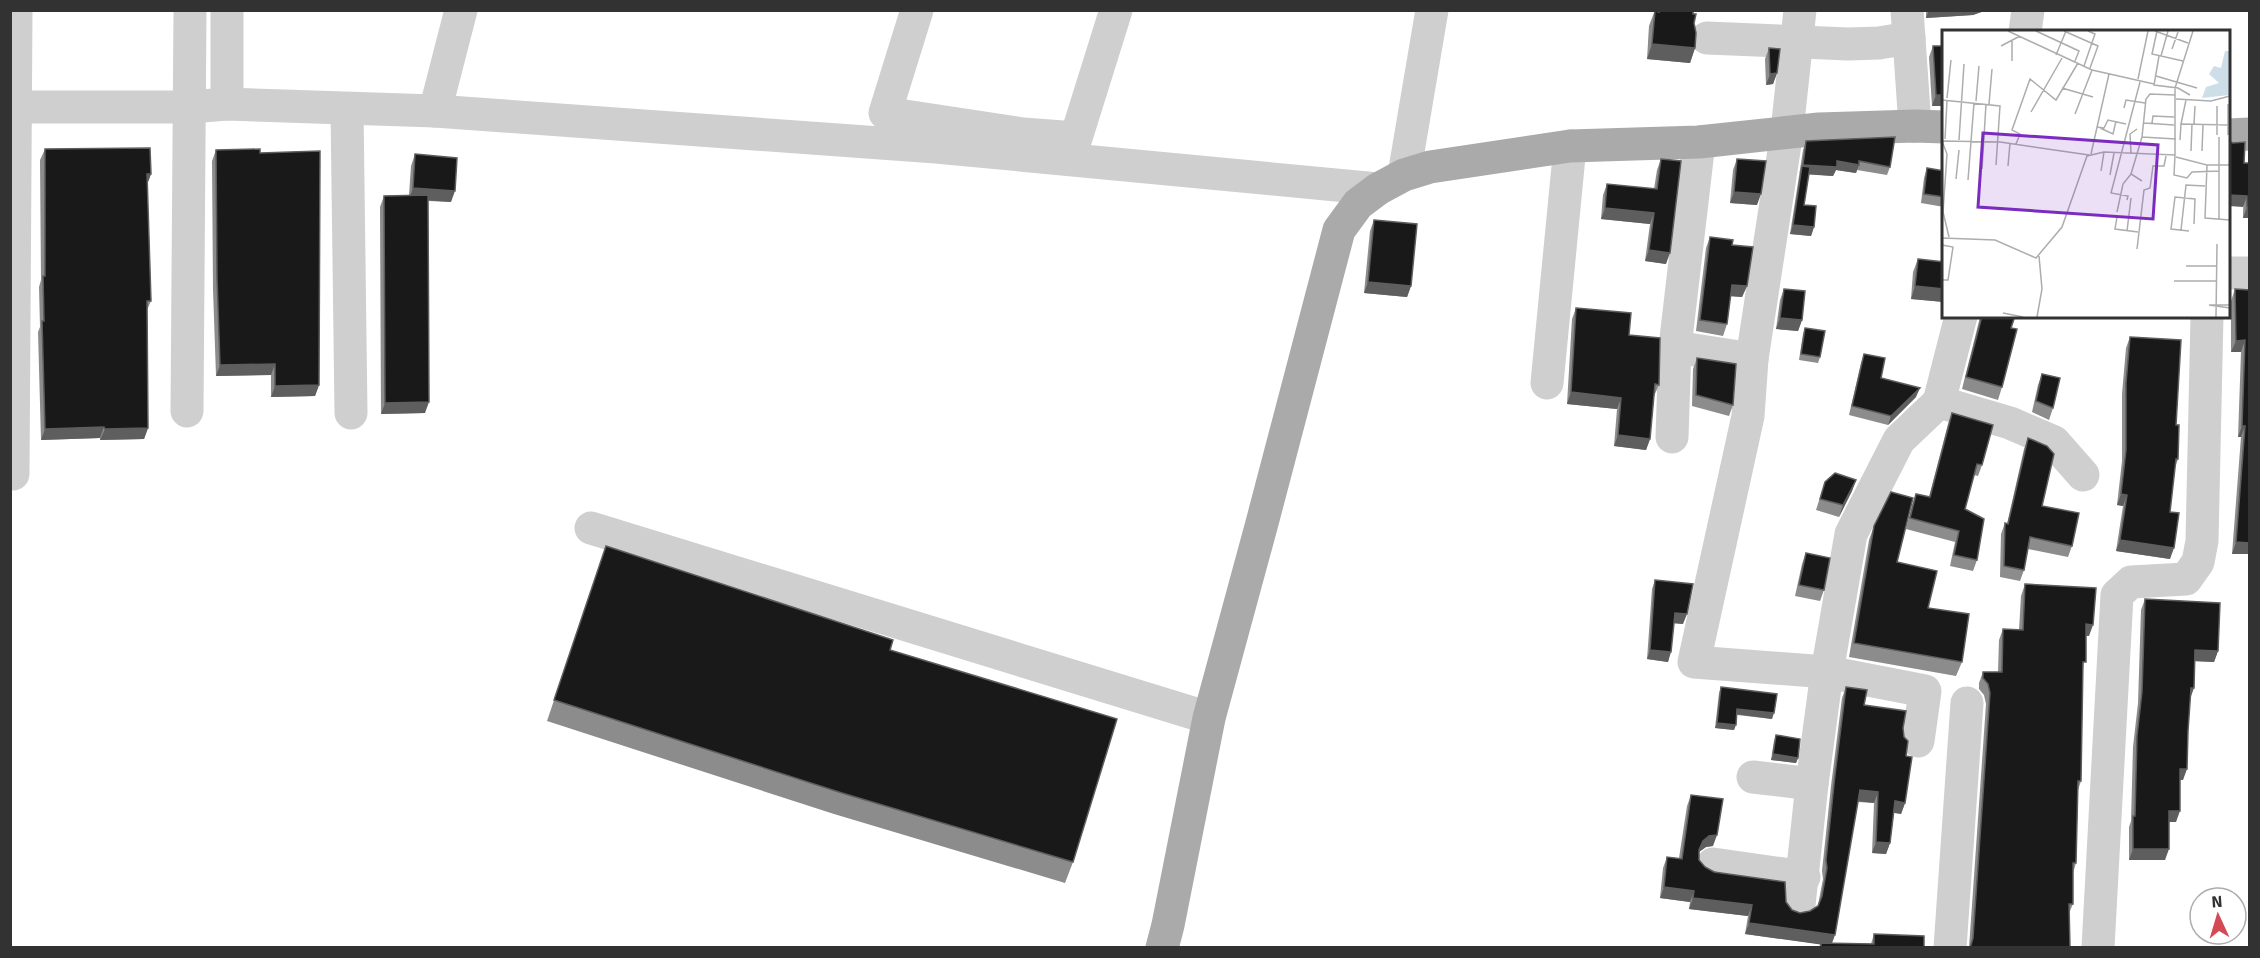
<svg xmlns="http://www.w3.org/2000/svg" width="2260" height="958" font-family="Signika,sans-serif">
<style>
.lines{fill:none;stroke-linecap:round;stroke-linejoin:round}
.minor{stroke:#cfcfcf;stroke-width:33}
.major{stroke:#aaa;stroke-width:33}
.wall{fill:#8c8c8c}
.shaded-wall{fill:#5e5e5e}
.building{fill:#191919;stroke:#5e5e5e;stroke-width:1.5}
.inset-road{fill:none;stroke:#adadad;stroke-width:1.5}
.view{fill:#7b2cbf;fill-opacity:0.15;stroke:#7b2cbf;stroke-width:3}
.inset-edge{fill:none;stroke:#323232;stroke-width:3}
</style>
<rect width="100%" height="100%" fill="#fff"/>
<g class="lines">
<g class="minor">
<polyline points="227,10 227,104"/>
<polyline points="917,10 885,113 1023,134 1076,138 1116,10"/>
<polyline points="1800,10 1787,131 1752,359 1748,416 1694,662 1827,672 1925,691 1918,741"/>
<polyline points="1907,10 1915,126"/>
<polyline points="2025,32 2028,10"/>
<polyline points="1707,38 1848,44 1879,43 1909,38"/>
<polyline points="10,107 190,107 227,104 435,111 936,147 1378,189"/>
<polyline points="347,109 351,413"/>
<polyline points="435,111 461,10"/>
<polyline points="1404,175 1432,10"/>
<polyline points="2228,273 2250,273"/>
<polyline points="1961,316 1939,402 2010,423 2054,442 2083,475"/>
<polyline points="1675,347 1752,359"/>
<polyline points="1547,383 1570,146"/>
<polyline points="187,411 190,10"/>
<polyline points="1672,437 1675,347 1699,142"/>
<polyline points="13,474 16,10"/>
<polyline points="591,528 1209,718"/>
<polyline points="1753,777 1812,784"/>
<polyline points="1713,864 1804,877"/>
<polyline points="1799,905 1812,784 1827,672 1851,534 1899,440 1939,402"/>
<polyline points="1950,948 1967,703"/>
<polyline points="2098,948 2117,595 2131,582 2186,579 2198,562 2202,541 2207,316"/>
</g>
<g class="major">
<polyline points="2228,135 2250,134"/>
<polyline points="1162,948 1168,925 1209,718 1262,523 1339,230 1358,204 1378,189 1404,175 1430,167 1570,146 1699,142 1819,129 1915,126 1944,127"/>
</g>
</g>
<g class="wall">
<polygon points="1655,10 1693,10 1695,48 1690,63 1647,59 1649,26"/>
<polygon points="1926,10 1987,10 1973,15 1926,18"/>
<polygon points="1933,46 1944,106 1932,106 1929,57"/>
<polygon points="1769,48 1777,73 1773,84 1766,85 1765,59"/>
<polygon points="1806,141 1890,167 1887,175 1857,170 1856,173 1836,170 1833,176 1809,174 1804,205 1814,227 1811,236 1790,234 1803,150"/>
<polygon points="45,149 151,174 147,184 151,301 147,310 148,428 144,439 100,440 100,438 41,440 38,332 40,327 39,287 41,280 40,160"/>
<polygon points="216,150 260,153 319,385 315,396 271,397 271,375 216,376 213,289 212,161"/>
<polygon points="415,154 451,202 428,201 425,413 381,414 380,207 384,196 409,195 411,166"/>
<polygon points="1661,159 1666,264 1645,261 1650,224 1601,219 1603,195 1607,184 1654,189 1657,170"/>
<polygon points="1737,159 1757,205 1730,203 1733,170"/>
<polygon points="2244,163 2250,163 2250,218 2243,218"/>
<polygon points="1927,168 1944,171 1944,207 1921,203 1924,178"/>
<polygon points="1374,220 1411,286 1407,297 1364,293 1370,231"/>
<polygon points="1710,237 1732,245 1747,286 1742,297 1730,296 1727,324 1723,336 1696,331 1706,248"/>
<polygon points="1918,259 1944,262 1944,302 1911,299 1913,272"/>
<polygon points="1784,289 1802,320 1798,331 1776,329 1780,300"/>
<polygon points="2235,289 2250,290 2250,554 2232,554 2241,437 2238,437 2241,352 2231,352 2231,301"/>
<polygon points="1576,308 1629,335 1659,385 1654,396 1650,439 1646,450 1614,446 1617,409 1567,404 1572,319"/>
<polygon points="1979,316 2015,316 2011,328 2002,387 1998,400 1962,389 1979,321"/>
<polygon points="1805,328 1820,357 1818,363 1799,360 1803,334"/>
<polygon points="2130,337 2176,425 2178,459 2175,467 2170,512 2170,559 2116,551 2123,506 2117,505 2122,461 2122,394 2126,348"/>
<polygon points="1864,354 1881,378 1916,397 1888,425 1849,415 1861,363"/>
<polygon points="1697,358 1733,405 1729,416 1692,406 1693,369"/>
<polygon points="2042,374 2053,408 2049,420 2032,412 2038,385"/>
<polygon points="1952,413 1982,465 1978,476 1974,475 1965,509 1977,560 1973,571 1950,566 1955,542 1906,529 1912,505 1916,494 1929,497 1948,424"/>
<polygon points="2028,438 2042,506 2072,546 2068,557 2028,549 2024,570 2020,581 2000,577 2001,534 2005,523 2007,524 2024,449"/>
<polygon points="1856,480 1852,491 1839,517 1816,510 1825,482"/>
<polygon points="1874,526 1897,562 1928,608 1962,662 1956,676 1849,657 1869,540"/>
<polygon points="606,546 890,650 1073,862 1065,883 834,814 547,721"/>
<polygon points="1806,553 1824,590 1820,601 1795,596 1802,564"/>
<polygon points="1655,580 1683,624 1674,623 1668,662 1647,659 1652,589"/>
<polygon points="2025,584 2089,636 2086,636 2083,668 2081,781 2078,790 2076,863 2073,873 2073,904 2069,913 2070,948 1969,948 1986,704 1984,695 1979,689 1979,683 1983,672 1998,672 1999,640 2003,629 2019,630 2021,596"/>
<polygon points="2145,599 2218,651 2214,662 2195,661 2190,699 2183,780 2180,780 2176,822 2169,822 2165,860 2129,860 2129,827 2131,821 2133,747 2138,703 2141,610"/>
<polygon points="1721,687 1772,719 1737,715 1734,730 1715,728 1719,693"/>
<polygon points="1846,687 1864,705 1903,728 1906,756 1905,803 1901,814 1894,813 1890,843 1886,854 1872,853 1874,803 1858,802 1831,943 1871,944 1874,934 1924,948 1819,948 1820,944 1745,934 1748,916 1689,909 1690,902 1660,898 1663,868 1667,857 1679,858 1687,806 1691,795 1713,846 1706,847 1699,852 1699,860 1705,867 1786,902 1792,910 1800,913 1810,911 1818,905 1823,879 1822,871 1831,786 1842,698"/>
<polygon points="1776,735 1798,758 1796,763 1771,760 1774,741"/>
</g>
<g class="shaded-wall">
<polygon points="1929,10 1987,10 1973,15 1926,18"/>
<polygon points="1652,44 1695,48 1690,63 1647,59"/>
<polygon points="1777,73 1773,84 1766,85 1770,74"/>
<polygon points="1936,95 1944,95 1944,106 1932,106"/>
<polygon points="1837,161 1859,165 1856,173 1836,170 1833,176 1801,174 1802,166 1799,174 1803,165"/>
<polygon points="147,174 151,174 147,185"/>
<polygon points="413,188 455,191 451,202 409,199"/>
<polygon points="1734,192 1761,194 1757,205 1730,203"/>
<polygon points="2229,195 2247,196 2243,207 2229,206"/>
<polygon points="2247,207 2250,207 2250,218 2243,218"/>
<polygon points="1605,208 1654,213 1650,224 1601,219"/>
<polygon points="1793,225 1814,227 1811,236 1790,234"/>
<polygon points="1649,250 1670,253 1666,264 1645,261"/>
<polygon points="1368,282 1411,286 1407,297 1364,293"/>
<polygon points="1732,285 1747,286 1742,297 1728,296"/>
<polygon points="1915,286 1944,289 1944,302 1911,299"/>
<polygon points="1780,318 1802,320 1798,331 1776,329"/>
<polygon points="2245,340 2241,352 2231,352 2236,341"/>
<polygon points="275,364 271,375 216,376 220,365"/>
<polygon points="319,385 315,396 271,397 275,386"/>
<polygon points="1920,388 1916,397 1888,425 1891,416"/>
<polygon points="1571,392 1621,398 1617,409 1567,404"/>
<polygon points="429,402 425,413 381,414 385,403"/>
<polygon points="2242,426 2245,426 2241,437 2238,437"/>
<polygon points="104,427 100,438 41,440 45,429"/>
<polygon points="148,428 144,439 100,440 105,429"/>
<polygon points="1618,435 1650,439 1646,450 1614,446"/>
<polygon points="1856,480 1852,491 1839,517 1843,505"/>
<polygon points="2121,494 2127,495 2123,506 2117,505"/>
<polygon points="2120,540 2174,548 2170,559 2116,551"/>
<polygon points="2236,542 2250,543 2250,554 2232,554"/>
<polygon points="1675,613 1687,614 1683,624 1671,623"/>
<polygon points="2086,624 2093,625 2089,636 2082,635"/>
<polygon points="1650,650 1671,652 1668,662 1647,659"/>
<polygon points="2195,650 2218,651 2214,662 2191,661"/>
<polygon points="2191,688 2194,688 2190,699"/>
<polygon points="1737,709 1774,713 1772,719 1735,714"/>
<polygon points="1717,723 1736,725 1734,730 1715,728"/>
<polygon points="1773,754 1798,758 1796,763 1771,760"/>
<polygon points="2180,769 2187,769 2183,780 2176,780"/>
<polygon points="1860,790 1878,792 1874,803 1856,801"/>
<polygon points="1895,801 1905,803 1901,814 1891,812"/>
<polygon points="2169,811 2180,811 2176,822 2165,822"/>
<polygon points="1717,835 1713,846 1706,847 1699,852 1695,861 1703,841 1709,836"/>
<polygon points="1876,842 1890,843 1886,854 1872,853"/>
<polygon points="2133,849 2169,849 2165,860 2129,860"/>
<polygon points="1664,887 1694,891 1690,902 1660,898"/>
<polygon points="1693,898 1752,905 1748,916 1689,909"/>
<polygon points="1749,923 1835,935 1831,946 1745,934"/>
</g>
<g class="building">
<polygon points="1659,10 1693,10 1693,14 1696,14 1694,23 1696,33 1695,48 1652,44 1655,11 1659,12"/>
<polygon points="1933,46 1944,46 1944,95 1936,95"/>
<polygon points="1769,48 1780,49 1777,73 1770,74"/>
<polygon points="1895,137 1890,167 1859,161 1859,165 1837,161 1837,167 1803,165 1806,141"/>
<polygon points="2229,141 2233,143 2245,142 2244,163 2250,163 2250,207 2247,207 2247,196 2229,195"/>
<polygon points="150,148 151,174 147,174 151,301 147,301 148,428 105,429 104,427 45,429 42,321 44,321 43,276 45,276 45,149"/>
<polygon points="260,149 260,153 320,151 319,385 275,386 275,364 220,365 217,278 216,150"/>
<polygon points="415,154 457,158 455,191 413,188"/>
<polygon points="1661,159 1681,161 1670,253 1649,250 1654,213 1605,208 1607,184 1657,189"/>
<polygon points="1737,159 1766,161 1761,194 1734,192"/>
<polygon points="1802,166 1810,167 1804,205 1816,206 1814,227 1793,225"/>
<polygon points="1927,168 1944,171 1944,197 1924,194"/>
<polygon points="428,195 429,402 385,403 384,196"/>
<polygon points="1374,220 1417,224 1411,286 1368,282"/>
<polygon points="1710,237 1733,240 1732,245 1753,247 1747,286 1732,285 1727,324 1700,320"/>
<polygon points="1918,259 1944,262 1944,289 1915,286"/>
<polygon points="1784,289 1805,291 1802,320 1780,318"/>
<polygon points="2235,289 2250,290 2250,543 2236,542 2245,426 2242,426 2245,340 2236,341"/>
<polygon points="1576,308 1631,313 1629,335 1660,338 1659,385 1655,384 1650,439 1618,435 1621,398 1571,392"/>
<polygon points="1982,316 2015,316 2011,328 2017,329 2002,387 1966,377"/>
<polygon points="1805,328 1825,331 1820,357 1801,354"/>
<polygon points="2130,337 2181,340 2176,425 2179,425 2178,459 2176,459 2170,512 2179,513 2174,548 2120,540 2127,495 2121,494 2126,450 2126,383"/>
<polygon points="1864,354 1885,358 1881,378 1920,388 1891,416 1852,406"/>
<polygon points="1697,358 1736,364 1733,405 1696,395"/>
<polygon points="2042,374 2060,378 2053,408 2036,401"/>
<polygon points="1952,413 1993,425 1982,465 1977,464 1965,509 1984,519 1977,560 1954,555 1959,531 1910,518 1916,494 1930,497"/>
<polygon points="2028,438 2047,446 2054,454 2042,506 2079,513 2072,546 2030,537 2024,570 2004,566 2005,523 2008,524"/>
<polygon points="1835,473 1856,480 1843,505 1820,499 1825,482"/>
<polygon points="1891,492 1913,498 1897,562 1937,571 1928,608 1969,614 1962,662 1854,643 1874,526"/>
<polygon points="606,546 893,640 890,650 1117,719 1073,862 842,793 554,700"/>
<polygon points="1806,553 1830,558 1824,590 1799,585"/>
<polygon points="1655,580 1693,584 1687,614 1675,613 1671,652 1650,650"/>
<polygon points="2025,584 2096,588 2093,625 2086,624 2086,662 2083,662 2081,781 2078,781 2076,863 2073,863 2073,904 2069,904 2070,948 1970,948 1973,938 1990,693 1988,684 1983,678 1983,672 2002,672 2003,629 2023,630"/>
<polygon points="2145,599 2220,603 2218,651 2195,650 2194,688 2191,688 2188,731 2187,769 2180,769 2180,811 2169,811 2169,849 2133,849 2133,816 2135,816 2137,736 2142,692"/>
<polygon points="1721,687 1777,694 1774,713 1737,709 1736,725 1717,723"/>
<polygon points="1846,687 1867,690 1864,705 1906,711 1903,728 1904,737 1908,741 1906,756 1912,757 1905,803 1895,801 1890,843 1876,842 1878,792 1860,790 1835,935 1749,923 1752,905 1693,898 1694,891 1664,887 1667,857 1682,859 1691,795 1723,799 1717,835 1709,836 1703,841 1699,850 1699,860 1705,867 1714,872 1785,882 1786,902 1792,910 1800,913 1810,911 1818,906 1822,896 1827,868 1826,860 1835,775"/>
<polygon points="1776,735 1800,739 1798,758 1773,754"/>
<polygon points="1874,934 1924,936 1924,948 1821,948 1821,943 1874,944"/>
</g>
<g transform="translate(1942 30)">
<rect width="288" height="288" fill="#fff"/>
<path d="M 283,21 L 288,21 L 288,65 L 260,68 L 264,57 L 277,53 L 267,44 L 272,36 L 279,38 Z" fill="#cedee8"/>
<path class="inset-road" d="M 66,1 L 150,40 L 212,54M 94,1 L 137,21 L 133,31M 122,1 L 156,16 L 148,38M 213,1 L 246,13M 215,1 L 210,24 L 241,31M 59,16 L 78,6M 230,19 L 236,2M 114,25 L 124,1M 217,26 L 212,55 L 236,58 L 248,65M 219,26 L 226,1M 70,31 L 70,11M 142,36 L 153,4 L 146,1M 214,46 L 255,58M 196,49 L 206,1M 120,58 L 151,67M 5,68 L 9,30M 234,69 L 269,71 L 288,66M 0,70 L 58,76 L 54,135M 34,71 L 37,36M 47,74 L 50,39M 286,74 L 286,105M 182,78 L 184,70 L 203,73M 89,82 L 120,28M 133,84 L 150,40M 202,93 L 232,95M 210,93 L 211,86 L 232,87M 239,94 L 244,70M 252,94 L 253,76M 155,97 L 162,98 L 166,90 L 184,94M 158,98 L 171,104 L 174,91M 275,105 L 275,76M 200,107 L 234,109M 3,109 L 5,71M 17,110 L 22,34M 238,110 L 239,94 L 288,95M 0,111 L 58,112 L 147,125M 0,111 L 5,124 L 1,182 L 7,207M 74,114 L 78,104 L 70,100 L 88,49 L 114,70 L 136,33M 0,117 L 0,150M 249,121 L 250,94M 260,121 L 261,95M 189,123 L 188,104 L 195,99M 149,124 L 167,44M 233,125 L 232,145 L 245,148 L 250,142 L 277,141M 234,127 L 265,135 L 263,188 L 288,190M 265,135 L 288,135M 66,136 L 68,113M 40,139 L 44,74M 159,141 L 162,122M 168,145 L 172,123M 14,149 L 17,120M 26,150 L 32,73M 200,151 L 189,144 L 200,107 L 204,69 L 208,64 L 233,65M 185,170 L 186,166 L 169,163 L 198,52M 175,182 L 181,154 L 189,144M 175,187 L 173,199 L 196,202M 277,190 L 277,107M 239,200 L 244,155 L 263,156M 185,201 L 189,168M 247,201 L 229,199 L 233,167 L 253,169 L 252,194M 0,208 L 53,210 L 94,228 L 120,197 L 145,126 L 162,122 L 233,125 L 233,58 L 251,1M 0,215 L 11,217 L 6,250 L 0,250M 195,219 L 202,160 L 208,158 L 211,136 L 222,136 L 224,126M 244,236 L 274,236M 232,251 L 274,251M 288,275 L 267,275 L 288,278M 61,283 L 81,287M 95,287 L 100,259 L 97,226M 274,287 L 275,214"/>
<path class="view" d="M 41,103 L 216,115 L 211,189 L 36,177 Z"/>
<rect width="288" height="288" class="inset-edge"/>
</g>
<rect width="2260" height="958" fill="none" stroke="#323232" stroke-width="24"/>
<g transform="translate(2218 916) rotate(356)"><circle r="28" fill="#ffffff" stroke="#adadad" stroke-width="1.5"/>
<path d="M0-4.5L10 22L0 15L-10 22Z" fill="#d44953"/>
<text y="-9" font-size="16" font-weight="bold" text-anchor="middle" fill="#323232">N</text>
</g>
</svg>
